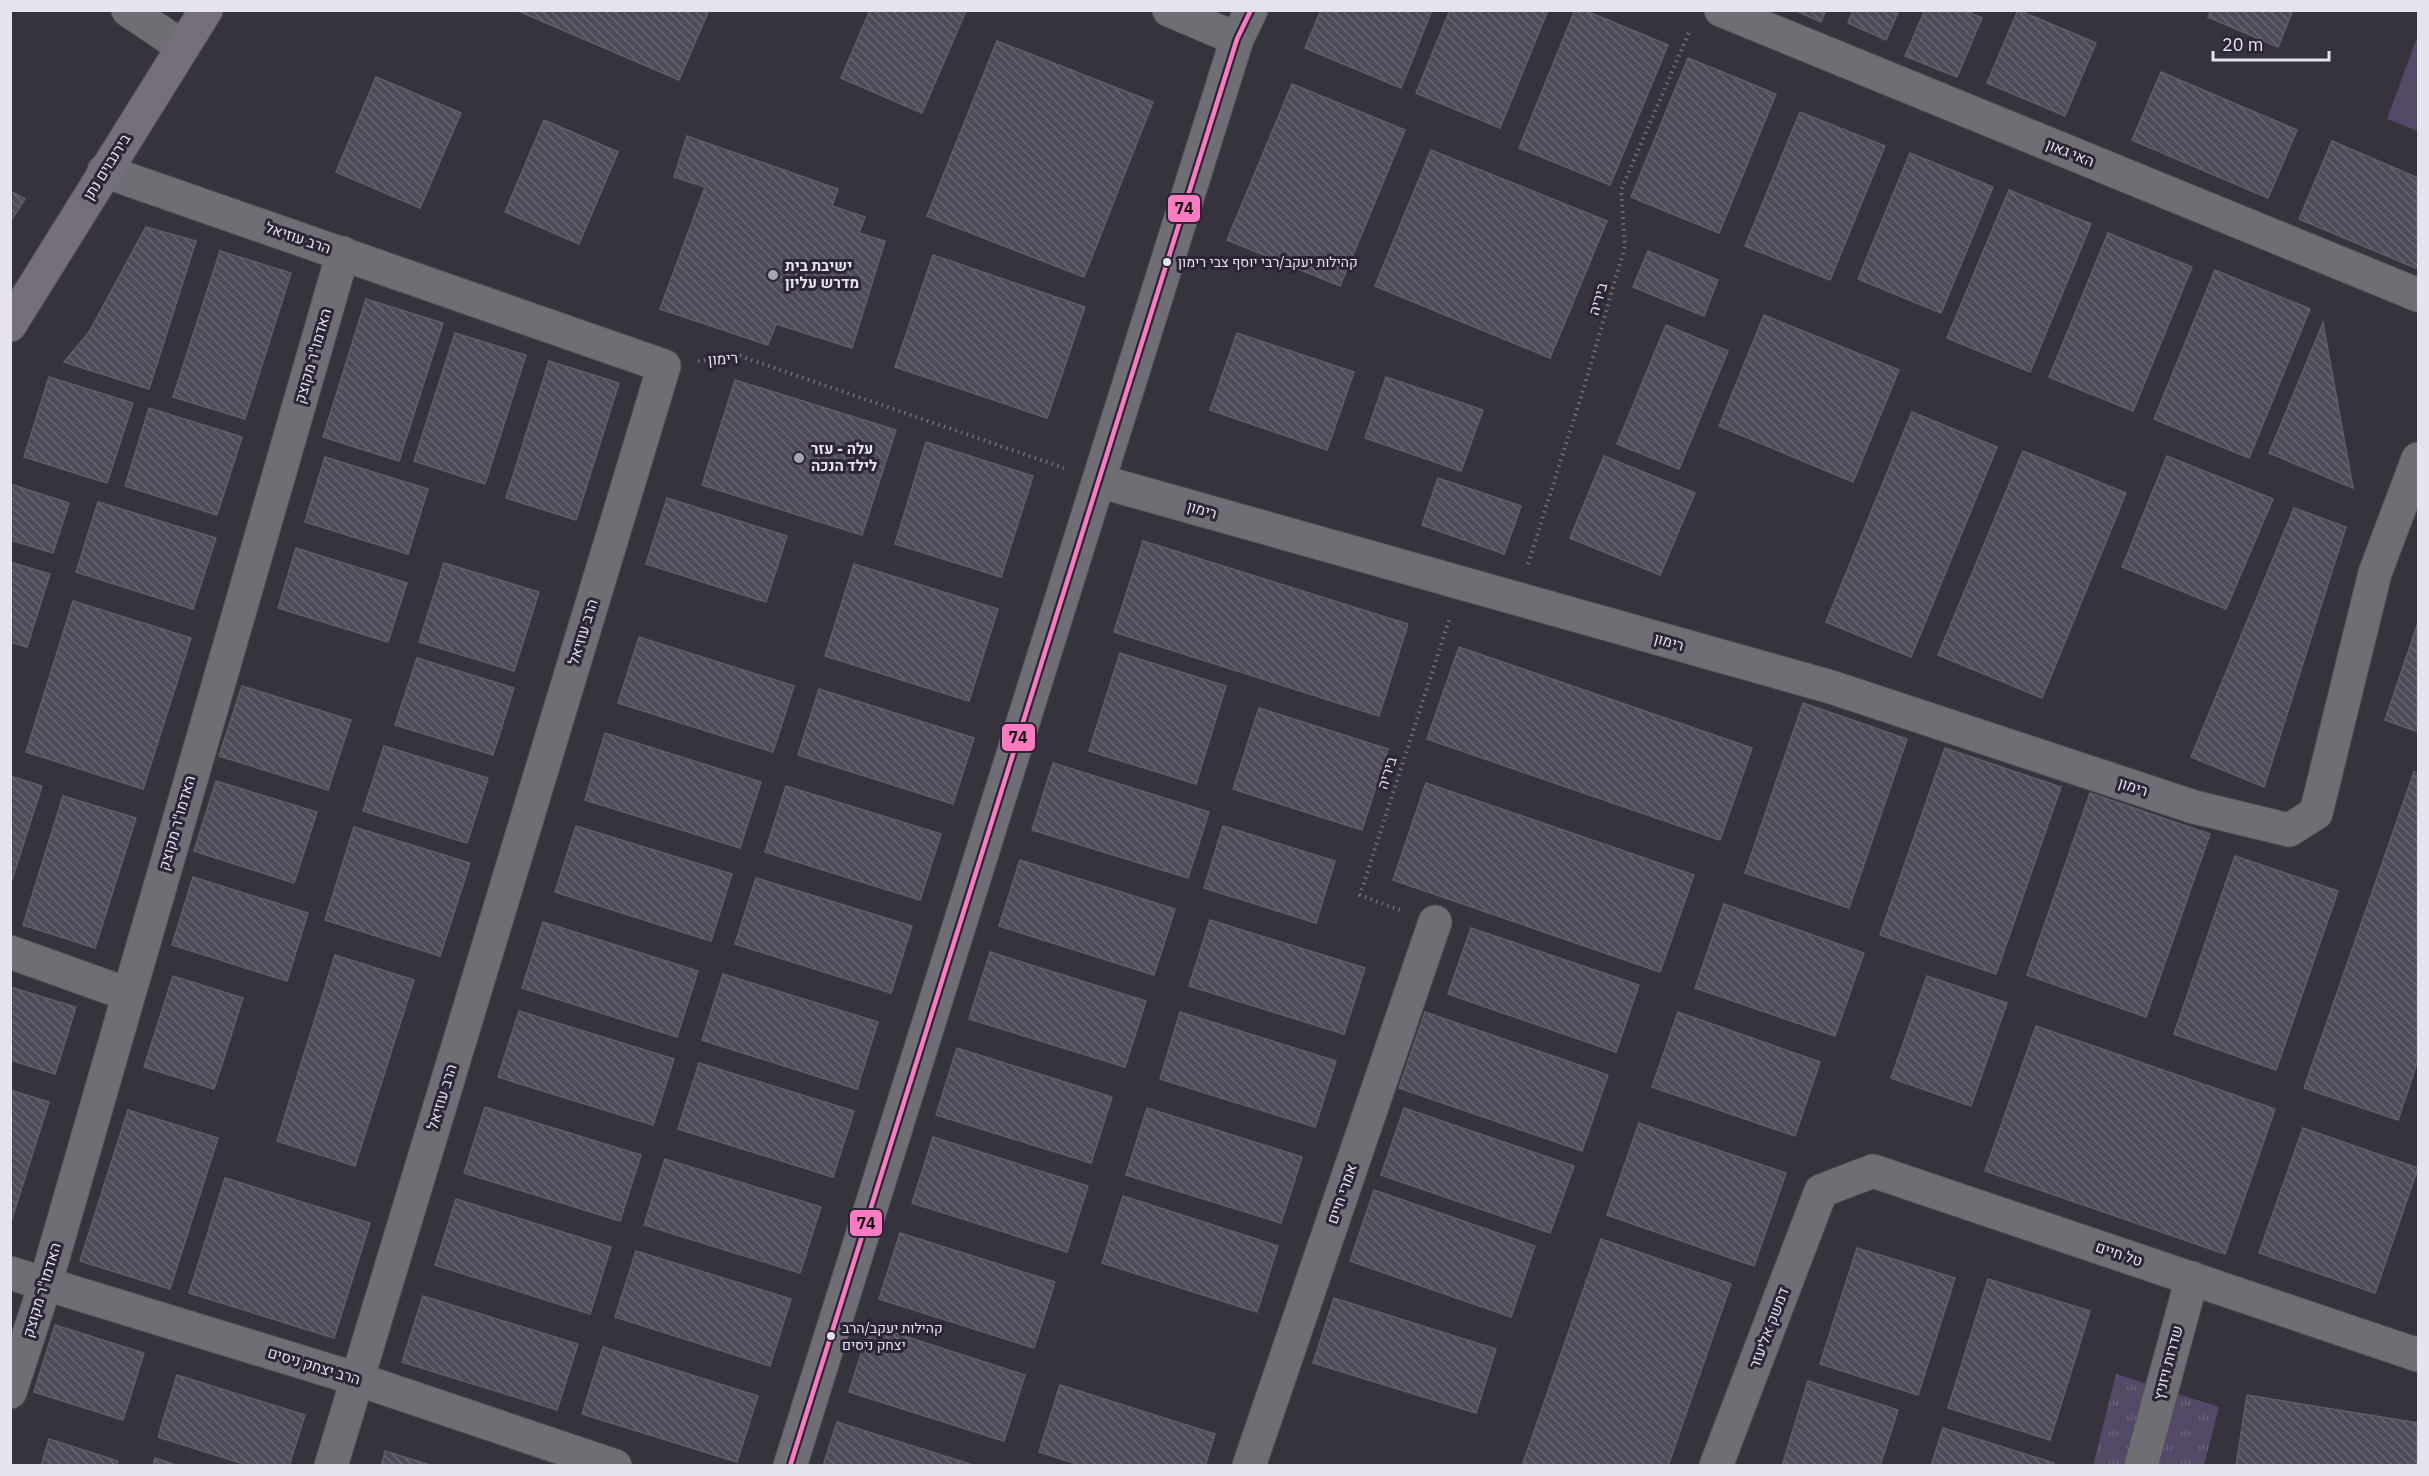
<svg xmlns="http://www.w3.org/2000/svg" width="2429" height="1476" font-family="'IBM Plex Sans',Heebo,sans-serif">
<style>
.grass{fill:#544966}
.park{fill:url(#park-tufts)}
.building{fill:url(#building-back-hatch);stroke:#605d66;stroke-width:1.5}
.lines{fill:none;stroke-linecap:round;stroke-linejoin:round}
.street-casing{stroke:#534f58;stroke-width:35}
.secondary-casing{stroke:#534f58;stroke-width:35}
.path{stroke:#727078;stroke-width:4;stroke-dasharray:1.5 4.5;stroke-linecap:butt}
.street{stroke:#706e75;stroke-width:33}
.secondary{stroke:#746f7b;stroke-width:33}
.bus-1-casing{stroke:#2b2536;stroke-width:9}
.bus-1{stroke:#fe7ac1;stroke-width:4.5}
.bus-dot{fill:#e6e2ee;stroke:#2b2536;stroke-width:2}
.poi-dot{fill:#a8a5b0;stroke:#2b2536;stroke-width:2}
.labels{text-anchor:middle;stroke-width:6;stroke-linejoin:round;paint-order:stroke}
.bus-label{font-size:14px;fill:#e6e2ee;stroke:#2b2536;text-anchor:start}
.street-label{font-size:15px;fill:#e6e2ee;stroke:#2b2536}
.poi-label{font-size:15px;font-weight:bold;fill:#e6e2ee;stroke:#2b2536;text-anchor:start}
.line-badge{stroke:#2b2536;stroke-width:2}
.pale-badge-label{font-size:16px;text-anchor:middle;font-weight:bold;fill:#111}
</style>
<defs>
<pattern id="park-tufts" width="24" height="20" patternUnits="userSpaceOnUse" patternTransform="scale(1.5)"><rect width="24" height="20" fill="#544966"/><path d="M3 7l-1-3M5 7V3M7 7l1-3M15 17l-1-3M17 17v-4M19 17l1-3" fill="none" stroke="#6d637c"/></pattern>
<pattern id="building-back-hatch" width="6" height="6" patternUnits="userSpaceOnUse" patternTransform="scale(1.5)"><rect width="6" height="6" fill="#4e4a57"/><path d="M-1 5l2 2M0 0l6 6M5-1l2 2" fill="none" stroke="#68646f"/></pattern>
</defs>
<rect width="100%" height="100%" fill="#36333d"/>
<polygon class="grass" points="2418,35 2418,131 2387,119"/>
<polygon class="park" points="2116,1374 2219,1407 2204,1465 2093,1466"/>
<g class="building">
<polygon points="516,10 709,10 679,80"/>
<polygon points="870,10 966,11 922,113 841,78"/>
<polygon points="1321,10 1432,10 1401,88 1305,48"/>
<polygon points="1450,10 1548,10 1500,128 1416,93"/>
<polygon points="1575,10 1584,10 1668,45 1610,185 1519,148"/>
<polygon points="1794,10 1826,10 1821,22"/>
<polygon points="1853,10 1899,10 1886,40 1848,23"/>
<polygon points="1925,10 1964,10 1982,18 1957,77 1905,56"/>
<polygon points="2018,10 2096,43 2065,116 1987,83"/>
<polygon points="2211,10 2293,10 2278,47 2208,17"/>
<polygon points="997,41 1153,102 1084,277 927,216"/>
<polygon points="1688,58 1776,94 1719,233 1631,197"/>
<polygon points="2161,72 2297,130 2268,198 2132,140"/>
<polygon points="376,77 461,113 420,208 336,172"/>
<polygon points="1292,84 1405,130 1340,286 1227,240"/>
<polygon points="1800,112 1885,146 1830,280 1745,246"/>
<polygon points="544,120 618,152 579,244 505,212"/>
<polygon points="687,136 838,189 832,206 865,217 859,233 885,241 852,348 776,324 768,345 660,309 705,187 674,177"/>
<polygon points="2332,141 2418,178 2418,269 2299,219"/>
<polygon points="1431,150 1607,221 1550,358 1375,286"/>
<polygon points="1910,153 1993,187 1941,313 1858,279"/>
<polygon points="2009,190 2091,224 2030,372 1947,338"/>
<polygon points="10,191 25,199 10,222"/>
<polygon points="146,227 196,241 149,389 64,362 89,332"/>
<polygon points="2108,233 2192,267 2133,411 2049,377"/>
<polygon points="220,251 291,273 245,419 173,397"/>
<polygon points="1648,251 1718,280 1704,316 1633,287"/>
<polygon points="933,255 1085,307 1047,418 895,367"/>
<polygon points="2215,270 2310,309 2249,458 2154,419"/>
<polygon points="366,299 443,323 399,461 323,437"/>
<polygon points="1764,315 1899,370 1853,482 1719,426"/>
<polygon points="2323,323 2353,488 2269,453"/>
<polygon points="1666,325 1728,351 1679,469 1617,444"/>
<polygon points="455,333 526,355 485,484 414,461"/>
<polygon points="1237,333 1354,372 1327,450 1210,410"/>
<polygon points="549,361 619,383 576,520 506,498"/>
<polygon points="49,377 133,403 107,483 24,457"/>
<polygon points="1386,377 1483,410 1461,471 1365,438"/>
<polygon points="735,380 896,430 862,535 702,485"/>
<polygon points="149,408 242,437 217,515 125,486"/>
<polygon points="1912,412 1997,447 1911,657 1826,622"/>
<polygon points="926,442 1033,476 1001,577 895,544"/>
<polygon points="2023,451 2126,493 2042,698 1938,655"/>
<polygon points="1604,456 1695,493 1660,575 1570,538"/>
<polygon points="2167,456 2273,499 2226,609 2122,567"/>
<polygon points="325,457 428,489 408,554 305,522"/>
<polygon points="1438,478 1521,506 1504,554 1422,525"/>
<polygon points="10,484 69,503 53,553 10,540"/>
<polygon points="667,498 787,536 766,602 646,564"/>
<polygon points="98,502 216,538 193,609 76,572"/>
<polygon points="2294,508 2346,527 2264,787 2191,757"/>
<polygon points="1143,541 1408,624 1379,716 1114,632"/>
<polygon points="296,548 407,583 388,642 278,608"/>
<polygon points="10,562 50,574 27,647 10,642"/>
<polygon points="444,563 539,592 514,671 419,642"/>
<polygon points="854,564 998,609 969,701 825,656"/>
<polygon points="73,601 191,638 143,789 26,752"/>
<polygon points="2418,623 2418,732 2385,720"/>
<polygon points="639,637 794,686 773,752 618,703"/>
<polygon points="1459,647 1752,748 1720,840 1427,739"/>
<polygon points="1120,653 1226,686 1196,784 1089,751"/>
<polygon points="417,658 514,688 493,755 395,725"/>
<polygon points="242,686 351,720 328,790 219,756"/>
<polygon points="819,689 974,738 953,804 798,755"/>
<polygon points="1803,703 1907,739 1849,908 1745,873"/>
<polygon points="1259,708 1388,749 1362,830 1233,789"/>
<polygon points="605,733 761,782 740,848 585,800"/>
<polygon points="384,746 488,778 467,843 363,811"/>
<polygon points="1945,748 2061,787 1996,974 1880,935"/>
<polygon points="1053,763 1209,812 1188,878 1032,830"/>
<polygon points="2414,772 2418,773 2418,1060 2398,1120 2304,1088"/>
<polygon points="10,776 42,786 10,886"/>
<polygon points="216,781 317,812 294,883 194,851"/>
<polygon points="1426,783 1694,875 1660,972 1393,880"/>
<polygon points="786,786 941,834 920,900 765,852"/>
<polygon points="2090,793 2210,834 2146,1017 2027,975"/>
<polygon points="63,796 136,818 95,948 23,925"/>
<polygon points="576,826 732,874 711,941 555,892"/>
<polygon points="1223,826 1335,861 1316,923 1204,888"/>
<polygon points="354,827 470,863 440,956 325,920"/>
<polygon points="2235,856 2338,891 2276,1070 2174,1034"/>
<polygon points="1020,860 1175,909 1154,975 999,926"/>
<polygon points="193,877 308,913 287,981 172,945"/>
<polygon points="756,878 912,926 891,993 735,944"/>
<polygon points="1724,904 1864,953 1835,1036 1695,988"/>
<polygon points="1210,920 1365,968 1344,1034 1189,986"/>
<polygon points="543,922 698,971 677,1037 522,988"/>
<polygon points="1471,928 1639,985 1616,1052 1448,994"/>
<polygon points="990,952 1146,1001 1125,1067 969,1019"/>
<polygon points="335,955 414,980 355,1166 277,1141"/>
<polygon points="723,974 878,1022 857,1089 702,1040"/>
<polygon points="173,976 243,998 214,1089 144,1067"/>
<polygon points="1927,976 2007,1003 1971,1106 1891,1078"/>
<polygon points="10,987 76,1007 55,1074 10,1060"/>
<polygon points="519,1011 674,1059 653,1125 498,1077"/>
<polygon points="1180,1012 1336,1061 1315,1127 1160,1079"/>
<polygon points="1425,1012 1608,1075 1582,1151 1399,1088"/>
<polygon points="1678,1012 1820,1062 1795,1136 1652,1087"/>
<polygon points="2036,1026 2275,1109 2225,1254 1985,1171"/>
<polygon points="957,1048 1112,1097 1091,1163 936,1115"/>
<polygon points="699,1063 854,1111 833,1177 678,1129"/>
<polygon points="10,1090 49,1102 10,1225"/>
<polygon points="485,1107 641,1155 620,1221 464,1173"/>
<polygon points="1147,1108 1302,1157 1281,1223 1126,1175"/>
<polygon points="1404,1108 1574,1166 1550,1233 1381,1175"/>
<polygon points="128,1110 218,1138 170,1289 80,1261"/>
<polygon points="1639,1123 1786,1173 1754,1266 1607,1215"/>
<polygon points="2303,1128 2418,1168 2375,1293 2259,1253"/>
<polygon points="933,1137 1088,1186 1067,1252 912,1203"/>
<polygon points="665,1159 821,1207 800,1273 644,1225"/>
<polygon points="225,1178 370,1223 334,1338 189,1293"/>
<polygon points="1374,1190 1535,1246 1511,1317 1350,1261"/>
<polygon points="1123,1196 1278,1246 1257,1312 1102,1263"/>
<polygon points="456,1199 611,1247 590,1314 435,1265"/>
<polygon points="900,1233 1055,1282 1034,1348 879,1299"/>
<polygon points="1601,1239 1731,1284 1668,1466 1522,1466"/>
<polygon points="1857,1248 1955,1278 1918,1395 1820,1364"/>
<polygon points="636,1251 791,1299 770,1366 615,1317"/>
<polygon points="1988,1279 2090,1311 2050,1440 1948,1408"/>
<polygon points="423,1296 578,1344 557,1410 402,1362"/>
<polygon points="1334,1298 1496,1349 1476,1413 1313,1363"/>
<polygon points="55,1325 144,1353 123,1420 34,1392"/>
<polygon points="870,1325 1025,1375 1004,1441 849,1392"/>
<polygon points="603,1347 758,1396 737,1462 582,1414"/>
<polygon points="177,1375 305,1415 289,1466 250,1466 158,1437"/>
<polygon points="1808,1381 1898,1410 1880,1466 1782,1466"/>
<polygon points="1060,1385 1215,1434 1205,1466 1083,1466 1039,1452"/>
<polygon points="2247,1395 2418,1423 2418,1466 2236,1466"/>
<polygon points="837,1422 976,1466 823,1466"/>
<polygon points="1943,1428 2054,1463 2053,1466 1931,1466"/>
<polygon points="49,1439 118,1461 117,1466 41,1466"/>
<polygon points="385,1451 433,1466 381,1466"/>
<polygon points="155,1458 179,1466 153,1466"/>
</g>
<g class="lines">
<defs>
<g id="street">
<polyline points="128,10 183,47"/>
<polyline points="1169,10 1237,39"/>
<polyline points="1721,10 2418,295"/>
<polyline points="104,171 664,366 331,1466"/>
<polyline points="1099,481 1831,687 2194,807 2289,830 2316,813 2375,573 2418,459"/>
<polyline points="10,952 127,994"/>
<polyline points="10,1273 357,1379 615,1466"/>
<polyline points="10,1392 45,1285 343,253"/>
<polyline points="790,1466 1237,39 1251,10"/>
<polyline points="1249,1466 1435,922"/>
<polyline points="1716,1466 1821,1191 1873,1171 2418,1355"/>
<polyline points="2141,1466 2192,1278"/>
</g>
<polyline id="secondary" points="10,325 206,10"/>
</defs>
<use href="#street" class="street-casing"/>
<use href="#secondary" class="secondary-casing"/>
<g class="path">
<polyline points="698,361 740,356 1064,468"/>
<polyline points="1528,564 1585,384 1625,246 1621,190 1690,30"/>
<polyline points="1400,910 1360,895 1450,617"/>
</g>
<use href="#street" class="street"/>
<use href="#secondary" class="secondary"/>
<defs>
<polyline id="bus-1" points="790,1466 1237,39 1251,10"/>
</defs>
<use href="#bus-1" class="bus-1-casing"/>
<use href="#bus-1" class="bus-1"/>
</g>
<g class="bus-dot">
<circle cx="1167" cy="262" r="5"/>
<circle cx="831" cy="1336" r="5"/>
</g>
<g class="poi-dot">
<circle cx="773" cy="275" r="6"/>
<circle cx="799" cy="458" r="6"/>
</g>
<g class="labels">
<g class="bus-label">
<text x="1178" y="267">קהילות יעקב/רבי יוסף צבי רימון</text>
<text x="842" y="1333">קהילות יעקב/הרב<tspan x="842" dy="17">יצחק ניסים</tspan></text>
</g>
<g class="street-label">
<text transform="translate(2070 153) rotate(22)" y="5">האי גאון</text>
<text transform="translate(107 167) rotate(-58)" y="5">בירנבוים נתן</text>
<text transform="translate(298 238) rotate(19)" y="5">הרב עוזיאל</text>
<text transform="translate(1598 299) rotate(-74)" y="5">ביריה</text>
<text transform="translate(313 356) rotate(-74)" y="5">האדמו"ר מקוצק</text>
<text transform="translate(723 359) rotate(-4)" y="5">רימון</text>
<text transform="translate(1202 510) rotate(16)" y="5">רימון</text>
<text transform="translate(583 632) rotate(-73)" y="5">הרב עוזיאל</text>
<text transform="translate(1669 642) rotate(16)" y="5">רימון</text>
<text transform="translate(1387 773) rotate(-72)" y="5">ביריה</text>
<text transform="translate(2133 787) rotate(18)" y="5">רימון</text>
<text transform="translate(177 823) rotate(-74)" y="5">האדמו"ר מקוצק</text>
<text transform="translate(442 1097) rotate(-73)" y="5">הרב עוזיאל</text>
<text transform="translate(1342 1194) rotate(-71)" y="5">אמרי חיים</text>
<text transform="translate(2119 1254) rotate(19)" y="5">טל חיים</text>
<text transform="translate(42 1290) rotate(-73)" y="5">האדמו"ר מקוצק</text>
<text transform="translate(1769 1328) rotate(-69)" y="5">דמשק אליעזר</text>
<text transform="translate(2168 1363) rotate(-75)" y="5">שדרות ויזניץ</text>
<text transform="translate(314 1366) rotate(17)" y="5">הרב יצחק ניסים</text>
</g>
<g class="poi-label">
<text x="785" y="271">ישיבת בית<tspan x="785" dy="17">מדרש עליון</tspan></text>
<text x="811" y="454">עלה - עזר<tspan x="811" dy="17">לילד הנכה</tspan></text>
</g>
</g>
<g class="line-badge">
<rect x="1167" y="194" width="34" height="29" rx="6" fill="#fe7ac1"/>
<rect x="1001" y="723" width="35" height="29" rx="6" fill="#fe7ac1"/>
<rect x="849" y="1209" width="34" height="28" rx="6" fill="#fe7ac1"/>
</g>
<g class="pale-badge-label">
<text x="1184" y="214">74</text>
<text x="1018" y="743">74</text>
<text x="866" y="1229">74</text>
</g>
<rect width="2429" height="1476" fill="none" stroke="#e6e2ee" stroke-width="24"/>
<path d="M2213 51v9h116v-9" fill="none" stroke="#e6e2ee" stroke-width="3"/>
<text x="2222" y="51" font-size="18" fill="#e6e2ee" stroke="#2b2536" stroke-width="4.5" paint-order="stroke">20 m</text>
</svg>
